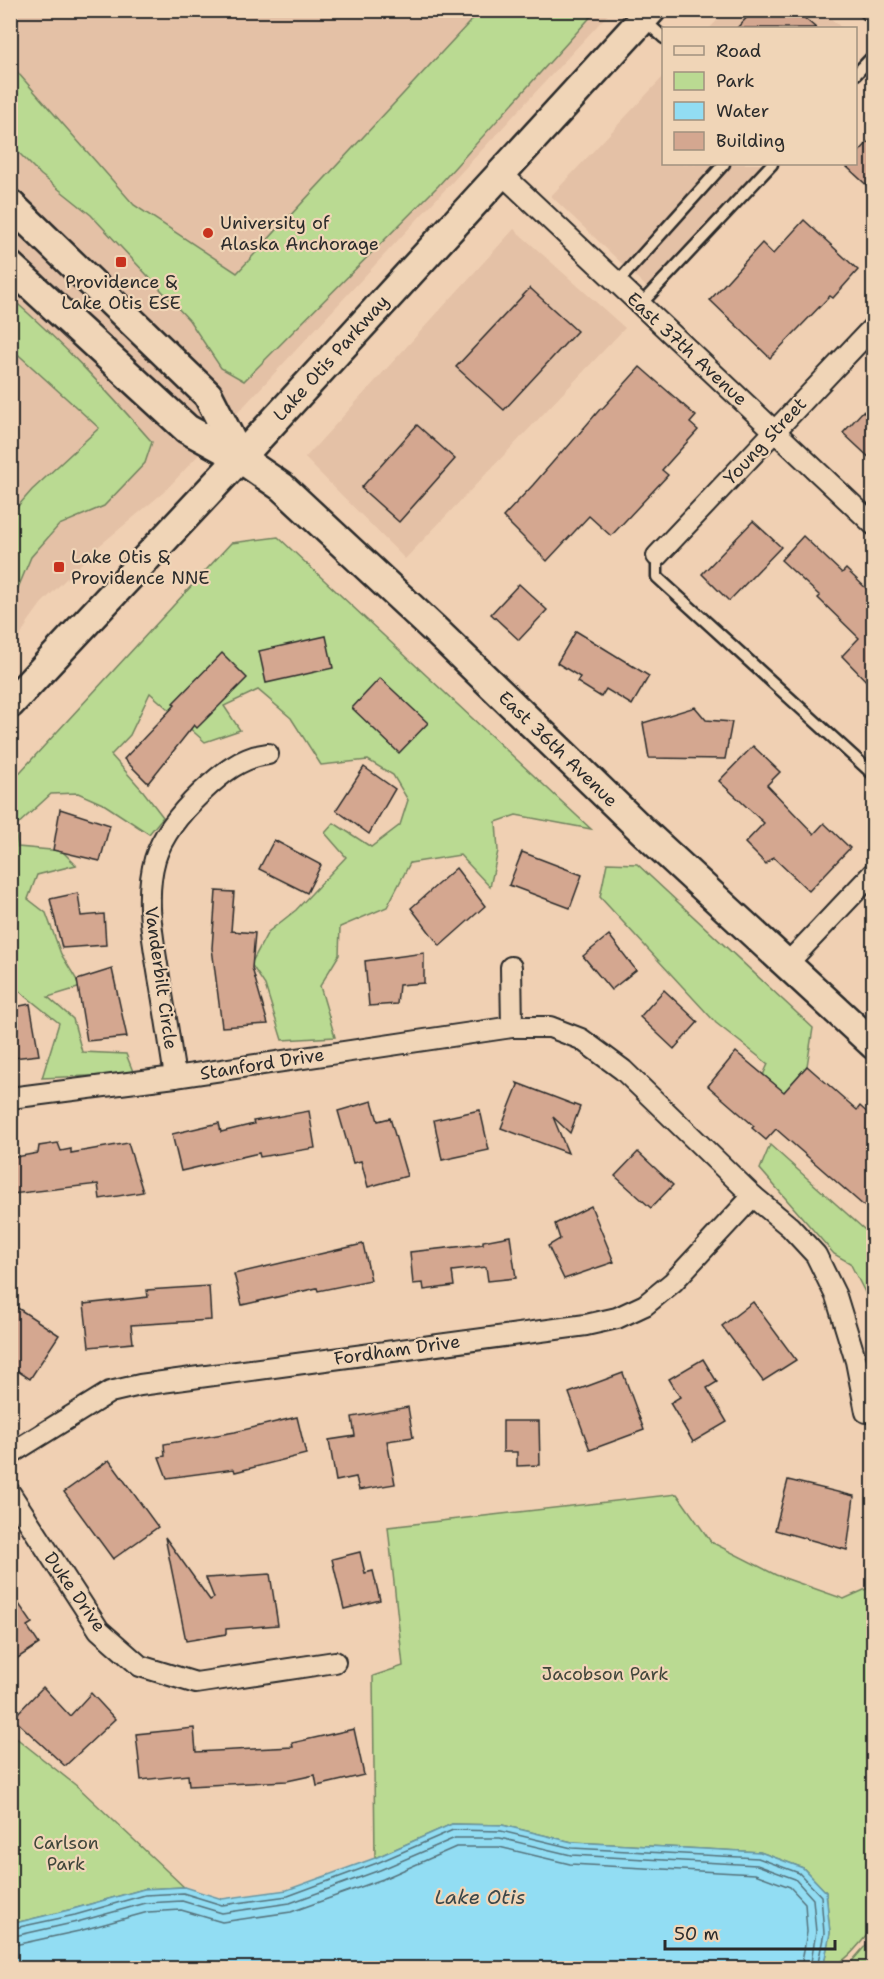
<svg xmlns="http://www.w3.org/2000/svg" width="884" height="1979" font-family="'Shantell Sans',sans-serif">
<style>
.built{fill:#e4c1a6}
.green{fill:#bada92;stroke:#72825e;stroke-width:1.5}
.water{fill:#92ddf3;stroke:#6996a3;stroke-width:1.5}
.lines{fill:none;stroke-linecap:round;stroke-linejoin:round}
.shore{stroke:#54727b;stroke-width:1.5}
.building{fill:#d4a790;stroke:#2b2b2b;stroke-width:1.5}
.service-casing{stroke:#2b2b2b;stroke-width:15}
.minor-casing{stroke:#2b2b2b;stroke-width:24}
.secondary-casing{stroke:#2b2b2b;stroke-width:33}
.service{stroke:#f0d5b7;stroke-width:10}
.minor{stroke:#f0d5b7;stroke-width:20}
.secondary{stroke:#f0d5b7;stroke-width:28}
.poi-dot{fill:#c8321e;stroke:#f0d5b7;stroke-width:2}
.labels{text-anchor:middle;stroke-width:4.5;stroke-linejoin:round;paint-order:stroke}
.poi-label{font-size:18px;fill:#2b2b2b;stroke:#f0d5b7;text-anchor:start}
.street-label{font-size:18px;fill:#2b2b2b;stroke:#f0d5b7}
.park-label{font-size:18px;fill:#40453a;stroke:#f0d5b7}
.water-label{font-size:20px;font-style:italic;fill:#3a4649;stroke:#f0d5b7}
</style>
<rect width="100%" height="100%" fill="#f0d0b3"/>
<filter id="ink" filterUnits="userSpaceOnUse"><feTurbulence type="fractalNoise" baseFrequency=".0167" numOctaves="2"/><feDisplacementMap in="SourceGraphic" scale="12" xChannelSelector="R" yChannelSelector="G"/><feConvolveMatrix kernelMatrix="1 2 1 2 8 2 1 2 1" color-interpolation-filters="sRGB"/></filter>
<g filter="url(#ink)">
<g class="built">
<polygon points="727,10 822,11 842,28 710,28"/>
<polygon points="11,11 611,11 164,492 99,546 41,604 28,622 11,654"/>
<polygon points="663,77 664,164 782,164 656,296 551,196"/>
<polygon points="514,229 625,328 405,559 305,458"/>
</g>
<g class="green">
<polygon points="480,11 596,11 438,186 244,381 221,368 189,320 91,215 41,175 11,145 11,65 134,205 237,273"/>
<path d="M 11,298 C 62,342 107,391 152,442 L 145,463 L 104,506 L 59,525 L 31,557 L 13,600 L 11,617 L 11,514 L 32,490 L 99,428 L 11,348 Z"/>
<polygon points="278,537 591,829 516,815 496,822 498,851 490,887 460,855 410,863 387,907 340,927 339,955 320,986 335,1037 282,1040 265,985 251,964 268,932 296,910 346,857 325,833 334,823 371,847 400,825 408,800 393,775 368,760 321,765 291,718 258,690 224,706 240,730 205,742 150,693 130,735 111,755 143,791 163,817 149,834 105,805 78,793 51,794 15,827 18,847 62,851 76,865 37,875 28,899 46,913 61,954 81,987 48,997 73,1019 82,1052 126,1054 134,1074 42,1078 59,1023 13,986 11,987 10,783 231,543"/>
<polygon points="607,863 637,864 813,1028 807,1066 761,1118 756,1091 768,1064 716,1023 600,897"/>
<polygon points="770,1145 864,1229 873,1230 873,1308 850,1263 834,1254 760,1169"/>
<path d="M 677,1494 L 711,1542 L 776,1575 L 844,1599 L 873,1586 L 873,1928 C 860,1942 844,1968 823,1968 L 830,1933 L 826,1892 L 803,1868 L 760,1852 L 572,1842 L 502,1825 L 452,1824 L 375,1858 L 373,1676 L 403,1666 L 388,1527 Z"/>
<polygon points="10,1733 78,1787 184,1887 144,1889 73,1909 11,1924"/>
<polygon points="873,1937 873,1968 846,1968"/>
</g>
<polygon class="water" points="452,1824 502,1825 572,1842 760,1852 803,1868 826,1892 830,1933 823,1968 11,1968 11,1924 73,1909 144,1889 184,1887 222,1899 287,1890 375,1858"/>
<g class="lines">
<g class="shore">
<polyline points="10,1929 75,1915 145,1895 183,1893 222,1905 288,1896 377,1863 453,1830 501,1831 572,1848 758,1858 799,1873 821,1896 824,1933 817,1968"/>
<polyline points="10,1937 77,1922 146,1903 182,1901 222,1913 290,1903 380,1870 455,1838 500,1838 571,1855 757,1865 795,1879 813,1899 816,1932 810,1968"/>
<polyline points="10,1946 79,1931 148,1912 181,1910 222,1922 291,1912 383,1879 456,1847 499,1847 570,1864 755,1874 790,1887 805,1903 807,1932 801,1968"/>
</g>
</g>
<g class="building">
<polygon points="754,10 795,10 816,28 737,28"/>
<polygon points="873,137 873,191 846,166 849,164 855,164 855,156"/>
<polygon points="804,220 858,270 833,298 830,296 770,358 710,300 762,243 773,254"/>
<polygon points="530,288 577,331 504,410 456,367"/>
<polygon points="640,367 696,416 690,423 698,430 662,470 668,475 611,536 589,516 547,561 503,517 533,485 565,448 566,449 601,408 602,409"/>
<polygon points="863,411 873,421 873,461 843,433"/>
<polygon points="417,425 455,459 399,522 361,488"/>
<polygon points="753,521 781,547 729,601 702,574"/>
<polygon points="803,536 842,573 846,569 873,595 873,688 842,656 859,638 818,598 820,596 781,560"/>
<polygon points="519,584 547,610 519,640 491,614"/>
<polygon points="576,631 649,676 632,705 606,689 601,697 577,682 580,677 557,663"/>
<polygon points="326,636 333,668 266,683 259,651"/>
<polygon points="222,653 247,678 197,728 194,725 148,783 124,759 175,705 173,703"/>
<polygon points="380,678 428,723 399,753 352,708"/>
<polygon points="695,707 706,720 732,722 725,759 649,758 643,723"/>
<polygon points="753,746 780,772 767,785 814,834 824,823 850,848 809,891 773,857 766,864 745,843 764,823 719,781"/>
<polygon points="364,767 395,789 369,834 336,810"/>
<polygon points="60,809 110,825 100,861 53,850"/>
<polygon points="274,840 321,865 307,893 259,869"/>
<polygon points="522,852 582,875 570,908 509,885"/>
<polygon points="456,868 485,906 440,946 411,908"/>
<polygon points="216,891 234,892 231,931 255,933 252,968 268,1024 222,1027 212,948"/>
<polygon points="78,893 81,916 104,914 106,945 62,948 50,899"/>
<polygon points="609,935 636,970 611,990 583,956"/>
<polygon points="424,953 424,983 399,985 397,1004 369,1006 365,961"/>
<polygon points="112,969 127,1037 87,1041 77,980"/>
<polygon points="664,990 698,1022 674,1049 640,1017"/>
<polygon points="30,1004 39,1055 13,1058 10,1048 10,1008"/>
<polygon points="736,1052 784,1092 807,1066 857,1110 860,1106 873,1118 873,1196 864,1206 776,1129 766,1140 752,1128 754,1126 708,1086"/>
<polygon points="517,1083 580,1107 570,1133 553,1117 568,1153 501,1128 518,1085"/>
<polygon points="372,1101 378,1121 390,1118 407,1176 368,1187 361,1161 353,1163 338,1111"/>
<polygon points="480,1110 489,1150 442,1160 434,1120"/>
<polygon points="309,1111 315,1148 260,1157 259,1153 181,1171 172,1134 219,1123 221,1132 254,1124 253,1121"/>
<polygon points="58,1143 61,1151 71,1149 71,1153 128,1143 143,1192 100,1199 98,1184 12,1194 10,1158 38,1153 39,1146"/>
<polygon points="638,1152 673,1185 651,1208 615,1176"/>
<polygon points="591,1206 614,1262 564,1279 548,1246 560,1239 555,1224"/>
<polygon points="510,1236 516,1278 488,1281 486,1267 452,1271 454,1286 424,1290 423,1283 413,1284 410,1252 483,1244 483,1241"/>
<polygon points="363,1244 371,1280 318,1291 317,1288 242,1305 234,1274"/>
<polygon points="209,1286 211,1320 131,1325 133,1343 89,1347 84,1304 148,1297 147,1290"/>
<polygon points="753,1302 796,1360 763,1381 722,1326"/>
<polygon points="10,1303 59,1335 30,1379 10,1366"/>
<polygon points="703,1359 717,1382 707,1388 727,1422 693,1442 670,1403 680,1397 669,1379"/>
<polygon points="623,1373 644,1430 590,1450 569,1393"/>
<polygon points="408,1407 413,1437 387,1441 395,1484 359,1490 356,1477 336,1481 329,1440 355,1436 352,1417"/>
<polygon points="297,1417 306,1454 235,1472 234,1469 167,1478 159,1457 165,1456 164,1444 235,1432"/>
<polygon points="503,1421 539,1421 540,1465 517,1466 517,1452 503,1452"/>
<polygon points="109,1460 158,1527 113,1559 64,1492"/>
<polygon points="788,1480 854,1496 847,1550 775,1530"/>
<polygon points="165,1537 210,1600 214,1598 206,1578 270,1574 278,1625 226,1629 226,1634 186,1641"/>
<polygon points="360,1552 365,1573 373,1571 380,1600 344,1609 332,1559"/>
<polygon points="10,1591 32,1623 27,1626 39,1644 10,1663"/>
<polygon points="43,1687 70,1716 91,1693 115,1719 65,1766 13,1718"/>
<polygon points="194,1728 196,1752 293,1747 292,1743 354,1729 364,1775 317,1786 315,1775 287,1781 189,1786 188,1775 141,1780 136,1734"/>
</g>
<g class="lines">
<defs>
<g id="service">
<polyline points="644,20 664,38"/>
<polyline points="856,74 874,55"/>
<polyline points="617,283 724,164"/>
<polyline points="640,305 772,164"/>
<polyline points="657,556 657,577 874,775"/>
</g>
<g id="minor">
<polyline points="870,10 874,14"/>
<polyline points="501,173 874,525"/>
<polyline points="657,556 874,326"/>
<polyline points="787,964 874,872"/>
<polyline points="511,967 512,1027"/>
<path d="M 175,1077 C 170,1044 165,1011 159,977 C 153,939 144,898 155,859 C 163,833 182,811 202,792 C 221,774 241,757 268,754"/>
<polyline points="10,1098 175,1077 512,1027 550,1027 581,1039 623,1070 753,1196 790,1227 816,1255 836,1296 856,1361 866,1412"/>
<polyline points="10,1454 110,1392 140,1385 586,1325 617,1318 645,1305 673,1282 753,1196"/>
<polyline points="10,1493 99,1630 140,1666 196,1683 335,1662"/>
</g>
<g id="secondary">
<polyline points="10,204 208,395 240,458"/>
<polyline points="10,266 187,429 240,458 282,487 434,629 644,832 874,1045"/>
<polyline points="10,704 240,458 651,10"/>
</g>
</defs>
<use href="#service" class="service-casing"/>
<use href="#minor" class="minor-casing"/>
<use href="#secondary" class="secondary-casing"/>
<use href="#service" class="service"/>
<use href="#minor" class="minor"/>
<use href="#secondary" class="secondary"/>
</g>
</g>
<g class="poi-dot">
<circle cx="208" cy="233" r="6"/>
<rect x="115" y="256" width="12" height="12" rx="3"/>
<rect x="53" y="561" width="12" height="12" rx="3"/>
</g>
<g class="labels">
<g class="poi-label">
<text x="220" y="229">University of<tspan x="220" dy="21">Alaska Anchorage</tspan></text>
<text x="121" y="288" text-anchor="middle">Providence &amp;<tspan x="121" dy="21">Lake Otis ESE</tspan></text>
<text x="71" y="563">Lake Otis &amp;<tspan x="71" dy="21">Providence NNE</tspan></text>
</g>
<g class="street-label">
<text transform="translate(687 349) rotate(43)" y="6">East 37th Avenue</text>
<text transform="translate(331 358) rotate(-48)" y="6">Lake Otis Parkway</text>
<text transform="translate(765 441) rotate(-47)" y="6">Young Street</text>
<text transform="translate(558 749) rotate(44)" y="6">East 36th Avenue</text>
<text transform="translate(161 978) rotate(82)" y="6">Vanderbilt Circle</text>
<text transform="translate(262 1064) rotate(-9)" y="6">Stanford Drive</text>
<text transform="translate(397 1350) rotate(-8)" y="6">Fordham Drive</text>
<text transform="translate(75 1592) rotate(55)" y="6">Duke Drive</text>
</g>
<g class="park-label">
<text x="605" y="1680">Jacobson Park</text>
<text x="66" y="1849">Carlson<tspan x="66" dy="21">Park</tspan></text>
</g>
<g class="water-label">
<text x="480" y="1904">Lake Otis</text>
</g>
</g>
<rect width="884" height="1979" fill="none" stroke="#f0d5b7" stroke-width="36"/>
<rect x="18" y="18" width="848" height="1943" fill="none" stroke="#2b2b2b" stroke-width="2" filter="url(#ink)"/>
<rect x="662" y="27" width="195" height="138" fill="#f0d5b7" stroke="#a1917f" stroke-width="1.5"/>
<rect x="674" y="46" width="30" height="9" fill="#f0d5b7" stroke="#a1917f" stroke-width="1.5"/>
<text x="716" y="57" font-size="18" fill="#2b2b2b">Road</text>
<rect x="674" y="72" width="30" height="18" fill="#bada92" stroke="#a1917f" stroke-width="1.5"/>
<text x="716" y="87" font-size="18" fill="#2b2b2b">Park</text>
<rect x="674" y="102" width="30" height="18" fill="#92ddf3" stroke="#a1917f" stroke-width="1.5"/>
<text x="716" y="117" font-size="18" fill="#2b2b2b">Water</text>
<rect x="674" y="132" width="30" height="18" fill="#d4a790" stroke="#a1917f" stroke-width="1.5"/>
<text x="716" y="147" font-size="18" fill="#2b2b2b">Building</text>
<path d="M665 1940v9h170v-9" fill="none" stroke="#2b2b2b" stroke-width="3"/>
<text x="674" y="1940" font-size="18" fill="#2b2b2b" stroke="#f0d5b7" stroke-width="4.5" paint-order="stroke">50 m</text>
</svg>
